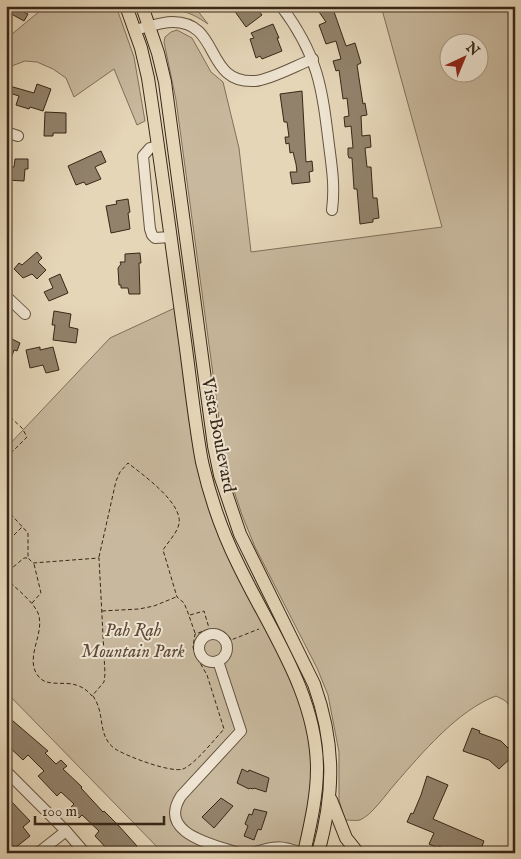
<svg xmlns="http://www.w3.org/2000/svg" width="521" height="859" font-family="'IM FELL English',serif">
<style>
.green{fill:#c8b89d;stroke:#80705a;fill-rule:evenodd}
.building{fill:#92826b;stroke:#392717}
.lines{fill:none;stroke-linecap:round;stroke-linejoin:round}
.minor-casing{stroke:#64533f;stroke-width:12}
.major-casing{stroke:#392717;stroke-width:14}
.path{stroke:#392717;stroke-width:1;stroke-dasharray:4 2.5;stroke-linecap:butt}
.minor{stroke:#eee4d1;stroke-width:10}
.major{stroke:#e5d6b8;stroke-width:12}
.labels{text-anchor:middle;stroke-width:4;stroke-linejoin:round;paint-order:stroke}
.street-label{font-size:18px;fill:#392717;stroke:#eee4d1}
.park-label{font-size:18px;font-style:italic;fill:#5d4b38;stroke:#eee4d1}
</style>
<rect width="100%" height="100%" fill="#e5d6b8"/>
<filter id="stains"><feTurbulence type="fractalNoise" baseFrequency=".004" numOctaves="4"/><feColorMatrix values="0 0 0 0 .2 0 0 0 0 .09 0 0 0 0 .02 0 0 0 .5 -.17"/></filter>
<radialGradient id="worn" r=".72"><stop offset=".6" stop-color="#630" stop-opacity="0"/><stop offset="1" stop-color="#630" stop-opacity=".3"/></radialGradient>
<g class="green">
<polygon points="46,6 116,6 134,57 145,121 137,125 114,69 74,97 66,78 53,69 37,62 25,61 9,67 6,64 6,39"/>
<path d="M 153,6 L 194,6 L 208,24 C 199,18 190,12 179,11 C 170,9 160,13 153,6 Z"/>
<path d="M 381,6 L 515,6 L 515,710 L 504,700 L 496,696 C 458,710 421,754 395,784 C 386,794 372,815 360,820 C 356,821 349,820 345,820 L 339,800 L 339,752 L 328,695 L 317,668 L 255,547 L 242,515 L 231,482 L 222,441 L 176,100 L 164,42 L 165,37 L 171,32 L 177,30 L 192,38 L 211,72 L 223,82 L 239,148 L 251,252 L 442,227 ZM 448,42 L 478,42 L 478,72 L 448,72 Z"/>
<polygon points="179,306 205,476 291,672 315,751 303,853 163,853 6,692 6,448 110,338"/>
</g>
<g class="building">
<polygon points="6,6 22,6 26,9 24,12 28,14 24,21 6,11"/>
<polygon points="231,6 255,6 262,15 246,27"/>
<polygon points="315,6 332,6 346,46 355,43 361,63 357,65 363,104 365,103 367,115 361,116 362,136 370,135 371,147 365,148 367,167 371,167 373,198 377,198 379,218 373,219 373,222 360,224 357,189 354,189 352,158 349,158 348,155 348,148 353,148 351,126 345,127 344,117 349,116 347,98 343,99 339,70 336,71 333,61 341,59 336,41 326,44 319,25 326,22"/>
<polygon points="273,24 279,38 277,38 282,51 262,59 260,56 256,58 250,39 254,38 251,33"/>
<polygon points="37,84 51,89 43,111 30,107 29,109 16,105 19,96 6,92 6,85 34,93"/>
<polygon points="302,91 306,162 312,161 313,171 309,172 310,182 292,184 290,172 297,172 296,164 293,152 290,153 289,143 286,144 285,137 289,137 287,122 284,122 280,94"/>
<polygon points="45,112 66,113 66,133 53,133 53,136 44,136"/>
<polygon points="101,151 106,162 95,167 101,179 86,185 84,182 76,185 68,166"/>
<polygon points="15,159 28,159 28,169 25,169 24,181 6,180 6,167 14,167"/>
<polygon points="128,199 130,212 128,213 130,229 111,233 106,206 117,204 116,201"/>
<polygon points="37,252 42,258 38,262 46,270 37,279 32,274 23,278 14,269 19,263 22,265"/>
<polygon points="140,253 141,263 139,263 140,294 129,294 128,288 121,288 121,285 119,285 118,268 121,264 120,262 125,262 125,254"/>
<polygon points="60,274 68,293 49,301 44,292 53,288 49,279"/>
<polygon points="54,311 71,314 69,327 78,329 76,343 53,340 55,325 52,325"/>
<polygon points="8,337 20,343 17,351 14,350 7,370"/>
<polygon points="40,347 40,350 53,347 59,370 46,373 43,365 30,368 26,350"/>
<polygon points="6,715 48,751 45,753 56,764 61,760 67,766 63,769 82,787 81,788 103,812 104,811 118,825 137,846 130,853 121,853 117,849 111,853 95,836 99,831 82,815 79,818 70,808 74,804 61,792 57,796 38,776 44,771 28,755 23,760 6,744"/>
<polygon points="472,728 480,731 479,733 501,741 508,748 510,746 515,751 515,754 499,769 489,760 463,751"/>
<polygon points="242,769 248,772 249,770 269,778 266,792 254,788 253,789 250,788 249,789 237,783"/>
<polygon points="427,776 448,785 433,819 484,841 481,849 478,848 476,853 454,853 439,846 438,848 429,844 434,833 407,822 411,813 413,814 421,795"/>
<polygon points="221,798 233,806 214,828 202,817"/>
<polygon points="10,800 30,821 23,827 30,836 15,848 12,845 6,851 6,803"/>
<polygon points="254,809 267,812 261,830 258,829 254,840 244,836 248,826 245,824 249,814 252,815"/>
</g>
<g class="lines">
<defs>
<g id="minor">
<path d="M 281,6 C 318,55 322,87 329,145 C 332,168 335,187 332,210"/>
<path d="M 135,30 C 147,27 161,22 173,22 C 221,22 204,84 255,81 C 270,80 297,65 313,59"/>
<polyline points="6,132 18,136"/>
<polyline points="158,146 150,148 143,156 150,229 152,235 155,238 170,237"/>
<polyline points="6,296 25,314"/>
<circle cx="213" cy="648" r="14"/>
<path d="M 218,661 L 241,731 L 181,796 C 157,834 213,844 238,853"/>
<polyline points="6,771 66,831 85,853"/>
<polyline points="38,853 66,831"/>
<path d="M 253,853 C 273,846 281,845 301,853"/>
</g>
<g id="major">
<path d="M 126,6 L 141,48 L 148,78 C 161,163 172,248 184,334 C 190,376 194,419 202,462 C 210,497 222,532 238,564 C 269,629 317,694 317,769 C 317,797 310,826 304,853"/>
<path d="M 142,6 L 158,53 L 165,82 L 214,446 L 220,475 L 240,534 L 314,684 C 335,743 335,792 318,853"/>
<polyline points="331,800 346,838 358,853"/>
</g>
</defs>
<use href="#minor" class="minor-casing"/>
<use href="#major" class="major-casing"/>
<g class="path">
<polyline points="6,458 27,437 22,428 8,415"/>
<polyline points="6,509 28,533 28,558 24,558 6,573"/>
<polyline points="14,535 22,527"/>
<path d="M 99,557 L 116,481 L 120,472 L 128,463 C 143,475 183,503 179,524 C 177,533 168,542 163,550 L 177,597 L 184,603 L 187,610 L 195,633"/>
<polyline points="6,575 12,576"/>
<path d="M 6,578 C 16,589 32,600 38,613 C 46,633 23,659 39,677 C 47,687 65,681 76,685 C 83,687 88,691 92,696 L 104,682 L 105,674 L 99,558 L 33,563 L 28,558"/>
<polyline points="32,603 41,593 34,564"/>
<polyline points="102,611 139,609 154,606 176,597"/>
<polyline points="190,615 204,611 209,628"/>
<path d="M 93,696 C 104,712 99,727 107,740 C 109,744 113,748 117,750 C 129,757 171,773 183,769 C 194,765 215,739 224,729 L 207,675 L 195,654 L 193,647 L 195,634 C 209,629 221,625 231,640 L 259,629"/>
</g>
<use href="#minor" class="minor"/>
<use href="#major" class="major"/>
</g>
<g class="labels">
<g class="street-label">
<text transform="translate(219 435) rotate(79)" y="6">Vista Boulevard</text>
</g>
<g class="park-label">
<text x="133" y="636">Pah Rah<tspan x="133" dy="21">Mountain Park</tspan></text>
</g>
</g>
<rect width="521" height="859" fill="none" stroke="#e5d6b8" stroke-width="25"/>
<rect x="8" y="8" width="506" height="844" fill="none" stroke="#392717" stroke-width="2.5"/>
<rect x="12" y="12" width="496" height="834" fill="none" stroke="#392717"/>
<g transform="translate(464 58) rotate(44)"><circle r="24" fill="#eee4d1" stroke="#a69887"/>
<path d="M0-4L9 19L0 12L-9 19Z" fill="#8f2418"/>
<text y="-8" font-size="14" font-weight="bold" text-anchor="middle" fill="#392717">N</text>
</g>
<path d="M35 816v8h129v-8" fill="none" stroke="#392717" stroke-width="2.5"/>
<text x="42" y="816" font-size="15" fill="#392717" stroke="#eee4d1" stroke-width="4" paint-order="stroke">100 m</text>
<rect width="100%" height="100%" filter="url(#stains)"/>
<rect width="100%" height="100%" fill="url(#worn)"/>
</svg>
